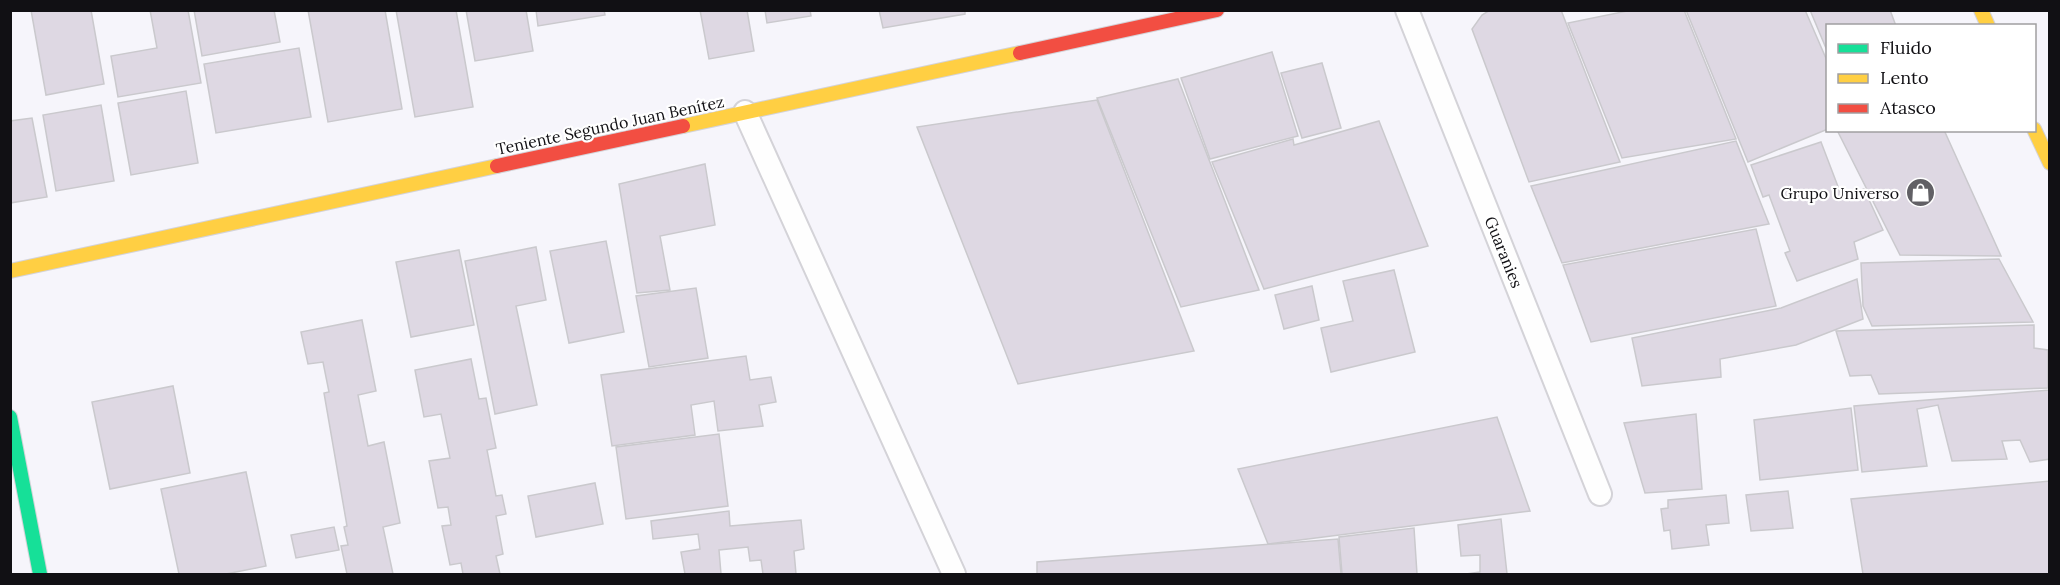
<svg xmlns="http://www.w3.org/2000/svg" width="2060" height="585" font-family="Lora,serif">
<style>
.building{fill:#ded8e3;stroke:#cac9cd;stroke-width:1.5}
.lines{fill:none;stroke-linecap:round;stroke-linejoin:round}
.lane-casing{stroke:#d4d3d8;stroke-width:26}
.fast-casing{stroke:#d4d3d8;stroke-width:16}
.slow-casing{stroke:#d4d3d8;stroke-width:16}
.jam-casing{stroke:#d4d3d8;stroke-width:16}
.lane{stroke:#fefefe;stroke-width:22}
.fast{stroke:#16e098;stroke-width:14}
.slow{stroke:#ffcf43;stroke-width:14}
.jam{stroke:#f24e42;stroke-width:14}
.labels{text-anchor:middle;stroke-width:4.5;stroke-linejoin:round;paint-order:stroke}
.street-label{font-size:16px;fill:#111014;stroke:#fff}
.poi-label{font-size:16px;fill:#111014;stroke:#fff;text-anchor:end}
</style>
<rect width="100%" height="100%" fill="#f6f5fb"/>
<g class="building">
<polygon points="31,10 91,10 104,84 46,95"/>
<polygon points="150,10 188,10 201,83 118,97 111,56 157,48"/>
<polygon points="194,10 274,10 280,42 202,56"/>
<polygon points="308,10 385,10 402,109 328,122"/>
<polygon points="396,10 456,10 473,107 415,117"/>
<polygon points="466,10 526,10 533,51 475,61"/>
<polygon points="536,10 604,10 605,15 538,26"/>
<polygon points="700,10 747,10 754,51 709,59"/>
<polygon points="765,10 810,10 811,16 767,23"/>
<polygon points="879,10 965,10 965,14 883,28"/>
<polygon points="1490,10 1561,10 1620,162 1529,182 1472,29 1482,15"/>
<polygon points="1632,10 1684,10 1736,139 1622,158 1568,23"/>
<polygon points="1686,10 1805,10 1828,63 1828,129 1748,162"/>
<polygon points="1810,10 1890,10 1896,26 1828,26 1828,53"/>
<polygon points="299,48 311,117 216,133 204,64"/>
<polygon points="1272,52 1298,136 1210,159 1181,78"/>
<polygon points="1322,63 1341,128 1302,138 1281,73"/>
<polygon points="1178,79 1259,290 1181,307 1097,98"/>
<polygon points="186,91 198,163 131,175 118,103"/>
<polygon points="1097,100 1194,351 1018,384 917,127"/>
<polygon points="101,105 114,181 56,191 43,115"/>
<polygon points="32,118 47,197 10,203 10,121"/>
<polygon points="1379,121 1428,246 1264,289 1212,162 1293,139 1294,145"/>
<polygon points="1837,130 1944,130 2001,256 1900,255"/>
<polygon points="1736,141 1769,224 1562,263 1531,186"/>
<polygon points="1821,142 1842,197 1864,189 1883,230 1854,242 1858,259 1797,281 1785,253 1790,251 1769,195 1763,197 1751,165"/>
<polygon points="705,164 715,225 660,236 670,290 637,293 619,184"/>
<polygon points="1756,229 1776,306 1591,342 1563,265"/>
<polygon points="606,241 624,332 569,343 550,251"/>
<polygon points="536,247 546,300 516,306 537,405 495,414 465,261"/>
<polygon points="459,250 474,325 411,337 396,262"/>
<polygon points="1999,259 2033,322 1872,326 1863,306 1861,263"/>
<polygon points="1394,270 1415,352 1331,372 1321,328 1353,321 1343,281"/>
<polygon points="1857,279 1863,319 1796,345 1720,359 1721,377 1642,386 1632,338 1781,308"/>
<polygon points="1312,286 1319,320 1284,329 1275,295"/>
<polygon points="696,288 708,358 649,367 636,296"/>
<polygon points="362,320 376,391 358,395 368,446 384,442 400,523 383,527 393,574 347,574 341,546 348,545 344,527 347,526 324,393 329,392 323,362 308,364 301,332"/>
<polygon points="2034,325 2034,348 2048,350 2048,388 1879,394 1871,375 1850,376 1836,331"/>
<polygon points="746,356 750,380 771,377 776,402 759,405 763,426 718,431 714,401 691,405 695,435 612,446 601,375"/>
<polygon points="471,359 479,399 486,398 496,448 487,450 496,496 502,495 506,514 496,516 503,554 496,556 500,574 463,574 461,563 450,565 442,526 451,525 448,507 438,508 429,461 450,458 441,414 424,417 415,370"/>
<polygon points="173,386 190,473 110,489 92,402"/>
<polygon points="2050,390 2050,459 2030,462 2020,440 2002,441 2007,459 1952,461 1938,405 1917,409 1927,466 1862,472 1854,406"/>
<polygon points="1851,408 1858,470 1760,480 1754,420"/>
<polygon points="1696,414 1702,489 1645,493 1624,423"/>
<polygon points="1497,417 1530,511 1268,544 1238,469"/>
<polygon points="719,434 728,506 626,519 616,447"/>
<polygon points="246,472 266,566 226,574 179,574 161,489"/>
<polygon points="2050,481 2050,574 1863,574 1851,499"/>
<polygon points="595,483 603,524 536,537 528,496"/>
<polygon points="1788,491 1793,528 1751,531 1746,495"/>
<polygon points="1726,495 1729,523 1706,525 1709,545 1672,549 1670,530 1664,531 1661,509 1668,508 1668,500"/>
<polygon points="729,511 730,526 801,520 804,549 794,551 796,574 763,574 761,560 750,561 748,547 719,550 721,574 685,574 681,552 700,549 698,534 653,539 651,521"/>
<polygon points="1501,519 1507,574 1466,574 1480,572 1480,555 1461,556 1458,525"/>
<polygon points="334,527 339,550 296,558 291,535"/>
<polygon points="1414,528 1417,574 1342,574 1339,537"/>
<polygon points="1338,539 1341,574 1037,574 1037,562"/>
</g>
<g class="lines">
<defs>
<g id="lane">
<polyline points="1407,10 1600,494"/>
<polyline points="745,112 954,574"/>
</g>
<polyline id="fast" points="10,417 40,574"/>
<g id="slow">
<polyline points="1981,10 1988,26"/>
<polyline points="683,126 1020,53"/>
<polyline points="2034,129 2050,163"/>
<polyline points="10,271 497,166"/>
</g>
<g id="jam">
<polyline points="1020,53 1217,10"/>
<polyline points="497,166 683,126"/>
</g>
</defs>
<use href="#lane" class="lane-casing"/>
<use href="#fast" class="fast-casing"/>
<use href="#slow" class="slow-casing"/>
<use href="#jam" class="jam-casing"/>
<use href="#lane" class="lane"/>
<use href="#fast" class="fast"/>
<use href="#slow" class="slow"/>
<use href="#jam" class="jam"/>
</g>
<defs>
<symbol id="shop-disc" viewBox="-11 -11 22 22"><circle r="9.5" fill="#616065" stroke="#fff"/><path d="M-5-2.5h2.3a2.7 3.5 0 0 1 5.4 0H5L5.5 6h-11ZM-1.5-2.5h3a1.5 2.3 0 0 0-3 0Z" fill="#fff"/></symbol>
</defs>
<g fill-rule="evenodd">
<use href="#shop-disc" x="1904" y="176" width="33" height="33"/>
</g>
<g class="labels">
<g class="street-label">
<text transform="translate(610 125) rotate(-12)" y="6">Teniente Segundo Juan Benítez</text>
<text transform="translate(1504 252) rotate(68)" y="6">Guaranies</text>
</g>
<g class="poi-label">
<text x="1899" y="199">Grupo Universo</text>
</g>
</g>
<rect width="2060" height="585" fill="none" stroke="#111014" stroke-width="24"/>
<rect x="1826" y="24" width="210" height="108" fill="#ffffff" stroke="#a09fa1" stroke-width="1.5"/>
<rect x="1838" y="44" width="30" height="9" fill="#16e098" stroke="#a09fa1" stroke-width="1.5"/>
<text x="1880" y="54" font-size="18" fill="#111014">Fluido</text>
<rect x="1838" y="74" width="30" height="9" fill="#ffcf43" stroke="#a09fa1" stroke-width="1.5"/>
<text x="1880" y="84" font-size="18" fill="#111014">Lento</text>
<rect x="1838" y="104" width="30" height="9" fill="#f24e42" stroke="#a09fa1" stroke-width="1.5"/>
<text x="1880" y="114" font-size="18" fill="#111014">Atasco</text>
</svg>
